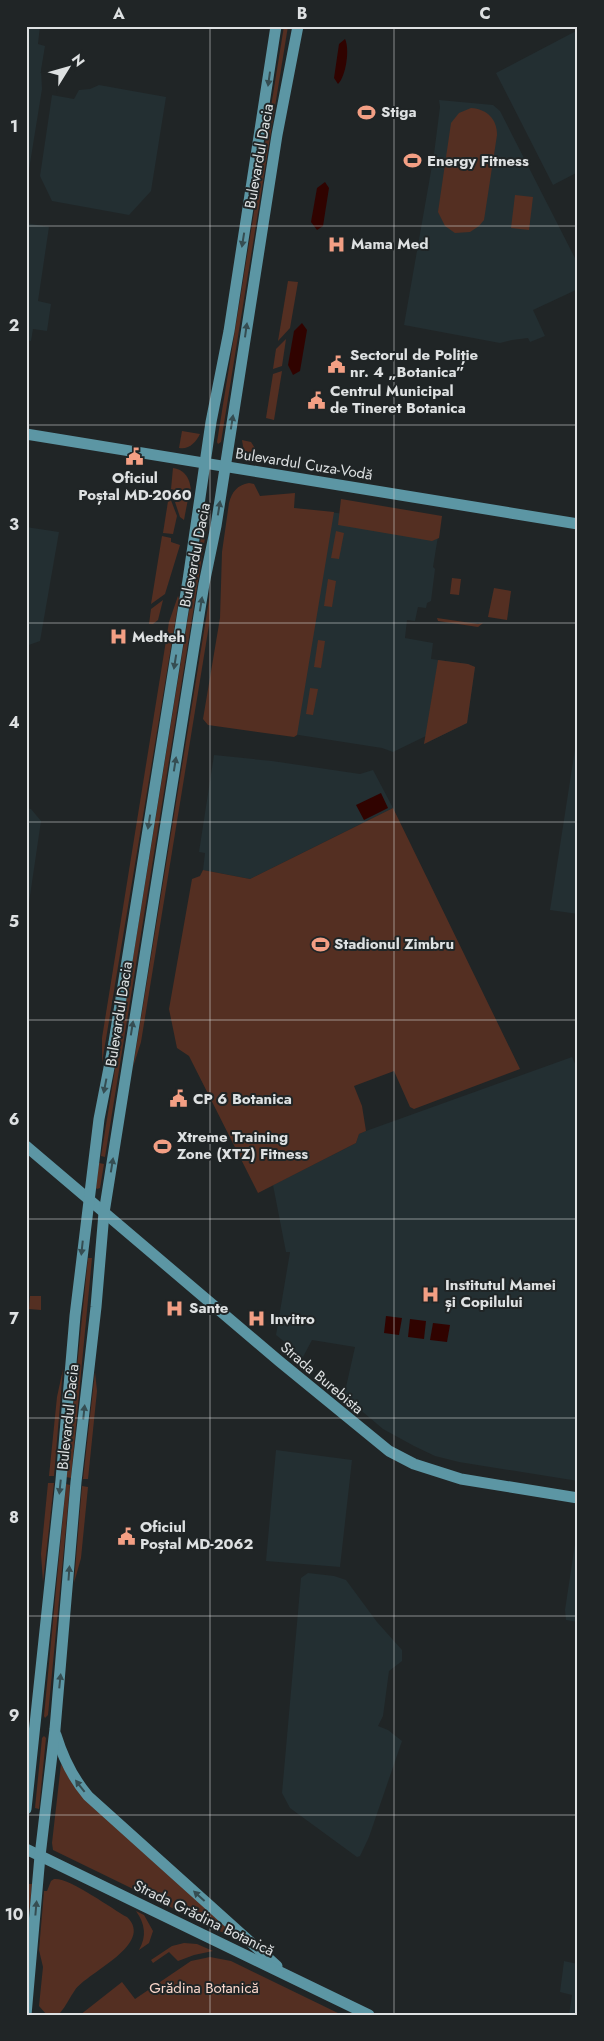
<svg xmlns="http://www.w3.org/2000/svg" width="604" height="2041" font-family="Jost,sans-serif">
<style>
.built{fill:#232f32}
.green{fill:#542f22}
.water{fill:#300300}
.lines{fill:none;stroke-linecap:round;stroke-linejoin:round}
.major{stroke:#5c96a4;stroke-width:11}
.oneway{fill:#354d52}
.grid{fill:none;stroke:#dee1e2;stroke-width:1;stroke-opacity:0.55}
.labels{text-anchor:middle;stroke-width:4;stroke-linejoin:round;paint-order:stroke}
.poi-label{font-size:15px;font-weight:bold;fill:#dee1e2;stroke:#202526;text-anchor:start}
.street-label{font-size:15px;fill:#dee1e2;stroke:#202526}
.park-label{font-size:15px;fill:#f9d6ca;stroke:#202526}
.neatline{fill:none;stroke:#dee1e2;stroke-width:2}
.grid-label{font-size:16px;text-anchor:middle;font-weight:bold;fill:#dee1e2}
</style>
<rect width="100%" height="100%" fill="#202526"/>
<g class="built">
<polygon points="26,26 40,26 38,44 45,46 41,70 42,89 27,182 28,191 26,202"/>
<polygon points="578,30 578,172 553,185 496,73"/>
<polygon points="99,85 166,97 151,191 129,215 52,201 40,176 52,95 74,99 79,90 90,89"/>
<polygon points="439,100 493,105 500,111 578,264 578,289 533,310 545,336 530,342 528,338 512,340 500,343 404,325 434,154 440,107"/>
<polygon points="26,223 49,227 38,301 51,304 47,331 33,329 31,341 26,340"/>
<polygon points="255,504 337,513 439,530 433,567 435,569 431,601 427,603 426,608 418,607 415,621 407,620 405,638 433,643 431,659 468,664 475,667 467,723 424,744 426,736 393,752 382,748 241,726"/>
<polygon points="26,527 59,532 40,641 26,646"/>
<polygon points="575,749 578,749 578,914 550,910"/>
<polygon points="214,755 272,761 360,774 373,770 393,808 250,879 203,870 205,853 199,852"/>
<polygon points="26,808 31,809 41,821 26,923"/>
<polygon points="572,1057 578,1070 578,1481 459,1462 435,1456 414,1446 383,1429 344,1396 355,1347 312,1340 303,1357 276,1335 290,1252 286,1252 273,1185 356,1143 359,1134 366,1131"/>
<polygon points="276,1450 352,1460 340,1567 266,1561"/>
<polygon points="578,1524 578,1622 566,1620 565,1610"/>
<polygon points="308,1573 334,1576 346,1580 377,1622 402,1650 402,1661 389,1671 383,1716 378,1726 388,1730 402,1741 369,1837 360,1856 357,1857 290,1808 282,1793 301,1578"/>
<polygon points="564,1961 578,1964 578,2015 569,2015 572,1995 560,1992"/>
</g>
<g class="green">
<polygon points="284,26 288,26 221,442 218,444 217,442"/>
<path d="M 471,108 C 487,109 497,119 497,135 L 484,220 L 479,226 L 470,232 L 455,233 L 445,226 L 438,212 L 451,123 L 459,113 Z"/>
<polygon points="515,195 533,197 529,230 511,228"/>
<polygon points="288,281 298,282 290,328 278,341"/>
<polygon points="286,339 282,366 273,369 276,349"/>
<polygon points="282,371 274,420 266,418 273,374"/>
<path d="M 182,431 L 200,434 C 196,442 189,450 179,448 Z"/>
<polygon points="242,440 251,442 256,450 255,459 244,452"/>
<path d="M 173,468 C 187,470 191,482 191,494 L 171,489 Z"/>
<path d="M 249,483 L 254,484 L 260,496 L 295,493 L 294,508 L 334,512 L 297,735 L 294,737 L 208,725 L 203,719 L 220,618 L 222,552 L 229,503 C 232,492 237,485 249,483 Z"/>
<polygon points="169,495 177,516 173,534 163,533"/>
<polygon points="173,496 188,499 184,520 180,517"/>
<polygon points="341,499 442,516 439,538 432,541 338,525"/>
<polygon points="206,506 210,507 105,1157 101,1156"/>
<polygon points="336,531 344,533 339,559 331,558"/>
<polygon points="162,536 171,538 171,542 180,545 165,594 151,604"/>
<polygon points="452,578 461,579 459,595 450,594"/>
<polygon points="328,579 336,581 332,607 324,606"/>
<polygon points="494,588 511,591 507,620 488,617"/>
<polygon points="210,594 210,619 141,1042 133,1067"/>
<polygon points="178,596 179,599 102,1063 102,1038 169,622"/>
<polygon points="163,600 158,620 153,624 149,624 151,609"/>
<polygon points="437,618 478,624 483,623 478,627 438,621"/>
<polygon points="318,640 325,641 321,668 314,667"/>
<polygon points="438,660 468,664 475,667 467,723 424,744"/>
<polygon points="310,688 318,689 313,715 306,714"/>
<polygon points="393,808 520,1069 414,1109 410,1107 394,1071 354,1086 362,1106 366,1131 359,1134 356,1143 258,1193 189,1056 177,1048 169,1009 192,879 200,876 203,870 250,879"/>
<polygon points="99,1163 104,1164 100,1188 97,1189 96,1188"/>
<polygon points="88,1258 92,1258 71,1478 66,1477"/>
<polygon points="30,1296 41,1296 41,1310 29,1309"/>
<polygon points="63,1369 54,1476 49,1476 57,1397"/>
<polygon points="95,1372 97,1391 88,1479 83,1479"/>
<polygon points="48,1483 54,1483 43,1582 41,1554"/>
<polygon points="66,1484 70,1485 48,1715 45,1718 44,1716"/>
<polygon points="82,1486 88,1487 81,1558 74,1583"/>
<polygon points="44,1736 46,1738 39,1809 35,1808 42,1738"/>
<polygon points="61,1764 73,1784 242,1942 53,1850 52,1843"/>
<path d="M 54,1879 C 69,1877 112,1909 127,1917 C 155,1944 88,1972 75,1990 C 70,1997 66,2006 60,2013 L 57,2015 L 47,2015 L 39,2006 L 43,1967 L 39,1950 L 44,1891 L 47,1891 L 51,1881 Z"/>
<polygon points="28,1884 32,1884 26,1947"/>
<path d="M 136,1911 L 144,1915 L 153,1931 L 149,1943 L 139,1950 C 147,1936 145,1924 136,1911 Z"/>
<polygon points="184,1943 197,1944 213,1951 194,1955 178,1961 169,1952 153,1963 151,1960 172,1946"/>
<polygon points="210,1957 231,1961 342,2015 80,2015 122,1982 135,1999 191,1961"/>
</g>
<g class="water">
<path d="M 345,39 C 350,49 346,76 338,84 L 334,78 L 339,44 Z"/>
<polygon points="325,182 329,188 323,226 317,230 311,222 317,188"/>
<polygon points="302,323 307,330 300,371 293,375 288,365 294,331"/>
<polygon points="381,793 388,808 364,820 356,805"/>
<polygon points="386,1316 402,1318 399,1335 384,1333"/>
<polygon points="410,1319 426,1321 424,1339 408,1337"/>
<polygon points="433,1323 450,1325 447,1342 430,1340"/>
</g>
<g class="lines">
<g class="major">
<polyline points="26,434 578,524"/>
<polyline points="26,1146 279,1361 389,1451 414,1464 461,1479 578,1498"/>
<path d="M 56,1735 C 63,1758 72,1777 88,1796 L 277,1966"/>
<polyline points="26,1809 61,1480 75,1316 99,1119 114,1042 188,580 211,422 229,331 276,26"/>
<polyline points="26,1849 369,2015"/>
<polyline points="26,2015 40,1856 55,1729 76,1482 96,1307 104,1213 204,584 216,526 277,135 298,26"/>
</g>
</g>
<defs><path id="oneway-solid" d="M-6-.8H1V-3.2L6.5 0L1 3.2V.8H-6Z" transform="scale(1.25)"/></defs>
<g class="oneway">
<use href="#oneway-solid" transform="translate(269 79) rotate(98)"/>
<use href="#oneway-solid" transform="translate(243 240) rotate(99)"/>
<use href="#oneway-solid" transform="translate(246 330) rotate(-82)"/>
<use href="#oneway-solid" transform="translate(232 422) rotate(-81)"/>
<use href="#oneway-solid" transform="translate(219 508) rotate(-81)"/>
<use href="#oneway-solid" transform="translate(201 604) rotate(-81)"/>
<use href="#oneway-solid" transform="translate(175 662) rotate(99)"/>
<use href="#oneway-solid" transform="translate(175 764) rotate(-81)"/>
<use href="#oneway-solid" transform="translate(149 822) rotate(99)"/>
<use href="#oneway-solid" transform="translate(132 1028) rotate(-81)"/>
<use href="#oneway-solid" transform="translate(105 1086) rotate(101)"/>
<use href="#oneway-solid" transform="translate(112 1165) rotate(-81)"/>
<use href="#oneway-solid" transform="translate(82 1248) rotate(96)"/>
<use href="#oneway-solid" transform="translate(84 1412) rotate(-84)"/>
<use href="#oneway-solid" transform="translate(60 1487) rotate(96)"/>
<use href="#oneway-solid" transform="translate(69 1573) rotate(-86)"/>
<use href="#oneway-solid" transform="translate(60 1681) rotate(-84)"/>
<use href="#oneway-solid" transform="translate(80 1786) rotate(-128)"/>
<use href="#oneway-solid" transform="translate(199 1896) rotate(-138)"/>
<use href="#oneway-solid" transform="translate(36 1908) rotate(-85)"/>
</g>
<path class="grid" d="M 210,26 L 210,2015M 394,26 L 394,2015M 26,226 L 578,226M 26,425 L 578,425M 26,623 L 578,623M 26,822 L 578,822M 26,1020 L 578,1020M 26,1219 L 578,1219M 26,1418 L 578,1418M 26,1616 L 578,1616M 26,1815 L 578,1815"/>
<defs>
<symbol id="stadium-bare" viewBox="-9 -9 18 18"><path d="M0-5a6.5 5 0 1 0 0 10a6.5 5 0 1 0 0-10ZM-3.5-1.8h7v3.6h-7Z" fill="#f39f84" stroke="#202526" stroke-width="2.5" paint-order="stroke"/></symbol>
<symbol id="hospital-bare" viewBox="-9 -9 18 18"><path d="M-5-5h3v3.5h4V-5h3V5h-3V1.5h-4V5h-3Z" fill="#f39f84" stroke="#202526" stroke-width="2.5" paint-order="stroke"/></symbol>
<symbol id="civic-bare" viewBox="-9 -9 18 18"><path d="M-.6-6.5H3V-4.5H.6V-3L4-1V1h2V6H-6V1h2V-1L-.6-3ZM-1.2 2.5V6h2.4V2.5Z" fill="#f39f84" stroke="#202526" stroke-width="2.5" paint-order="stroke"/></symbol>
</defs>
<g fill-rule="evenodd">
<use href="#stadium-bare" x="354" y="100" width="25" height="25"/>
<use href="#stadium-bare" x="400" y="148" width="25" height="25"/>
<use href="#hospital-bare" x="324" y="232" width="25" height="25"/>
<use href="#civic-bare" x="324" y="352" width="25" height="25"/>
<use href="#civic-bare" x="304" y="388" width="25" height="25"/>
<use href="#civic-bare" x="122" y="444" width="25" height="25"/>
<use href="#hospital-bare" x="106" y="624" width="25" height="25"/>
<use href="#stadium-bare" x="308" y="932" width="25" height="25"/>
<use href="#civic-bare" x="166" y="1086" width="25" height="25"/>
<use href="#stadium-bare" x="150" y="1134" width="25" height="25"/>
<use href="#hospital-bare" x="418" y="1282" width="25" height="25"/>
<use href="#hospital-bare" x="162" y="1296" width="25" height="25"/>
<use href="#hospital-bare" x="244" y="1306" width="25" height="25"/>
<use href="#civic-bare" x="114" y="1524" width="25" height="25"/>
</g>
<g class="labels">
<g class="poi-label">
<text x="381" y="117">Stiga</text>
<text x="427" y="166">Energy Fitness</text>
<text x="351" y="249">Mama Med</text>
<text x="350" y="360">Sectorul de Poliție<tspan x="350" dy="17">nr. 4 „Botanica”</tspan></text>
<text x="330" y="396">Centrul Municipal<tspan x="330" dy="17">de Tineret Botanica</tspan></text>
<text x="135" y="483" text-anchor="middle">Oficiul<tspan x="135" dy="17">Poștal MD-2060</tspan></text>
<text x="132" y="642">Medteh</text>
<text x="334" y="949">Stadionul Zimbru</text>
<text x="193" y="1104">CP 6 Botanica</text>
<text x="177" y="1142">Xtreme Training<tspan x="177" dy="17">Zone (XTZ) Fitness</tspan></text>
<text x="445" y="1290">Institutul Mamei<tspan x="445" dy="17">și Copilului</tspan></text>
<text x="189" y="1313">Sante</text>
<text x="270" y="1324">Invitro</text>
<text x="140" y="1532">Oficiul<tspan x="140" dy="17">Poștal MD-2062</tspan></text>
</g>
<g class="street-label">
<text transform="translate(259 156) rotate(-80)" y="5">Bulevardul Dacia</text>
<text transform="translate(304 464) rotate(9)" y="5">Bulevardul Cuza-Vodă</text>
<text transform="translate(195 555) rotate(-79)" y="5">Bulevardul Dacia</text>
<text transform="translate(119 1014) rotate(-81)" y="5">Bulevardul Dacia</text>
<text transform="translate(322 1378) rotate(40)" y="5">Strada Burebista</text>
<text transform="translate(68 1417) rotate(-84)" y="5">Bulevardul Dacia</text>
<text transform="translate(204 1918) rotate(26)" y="5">Strada Grădina Botanică</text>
</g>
<g class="park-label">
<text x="204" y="1993">Grădina Botanică</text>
</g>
</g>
<rect width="604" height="2041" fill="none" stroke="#202526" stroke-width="55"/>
<g transform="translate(68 68) rotate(53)" stroke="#202526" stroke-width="4" paint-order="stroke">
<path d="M0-4L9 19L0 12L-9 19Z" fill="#dee1e2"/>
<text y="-8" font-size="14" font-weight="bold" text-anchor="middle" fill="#dee1e2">N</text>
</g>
<rect x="28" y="28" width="548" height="1986" class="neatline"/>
<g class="grid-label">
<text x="119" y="19">A</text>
<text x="302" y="19">B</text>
<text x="485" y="19">C</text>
<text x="14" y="132">1</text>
<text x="14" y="331">2</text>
<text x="14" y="530">3</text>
<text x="14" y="728">4</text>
<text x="14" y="927">5</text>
<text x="14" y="1125">6</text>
<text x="14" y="1324">7</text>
<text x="14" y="1523">8</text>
<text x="14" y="1721">9</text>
<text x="14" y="1920">10</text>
</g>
</svg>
